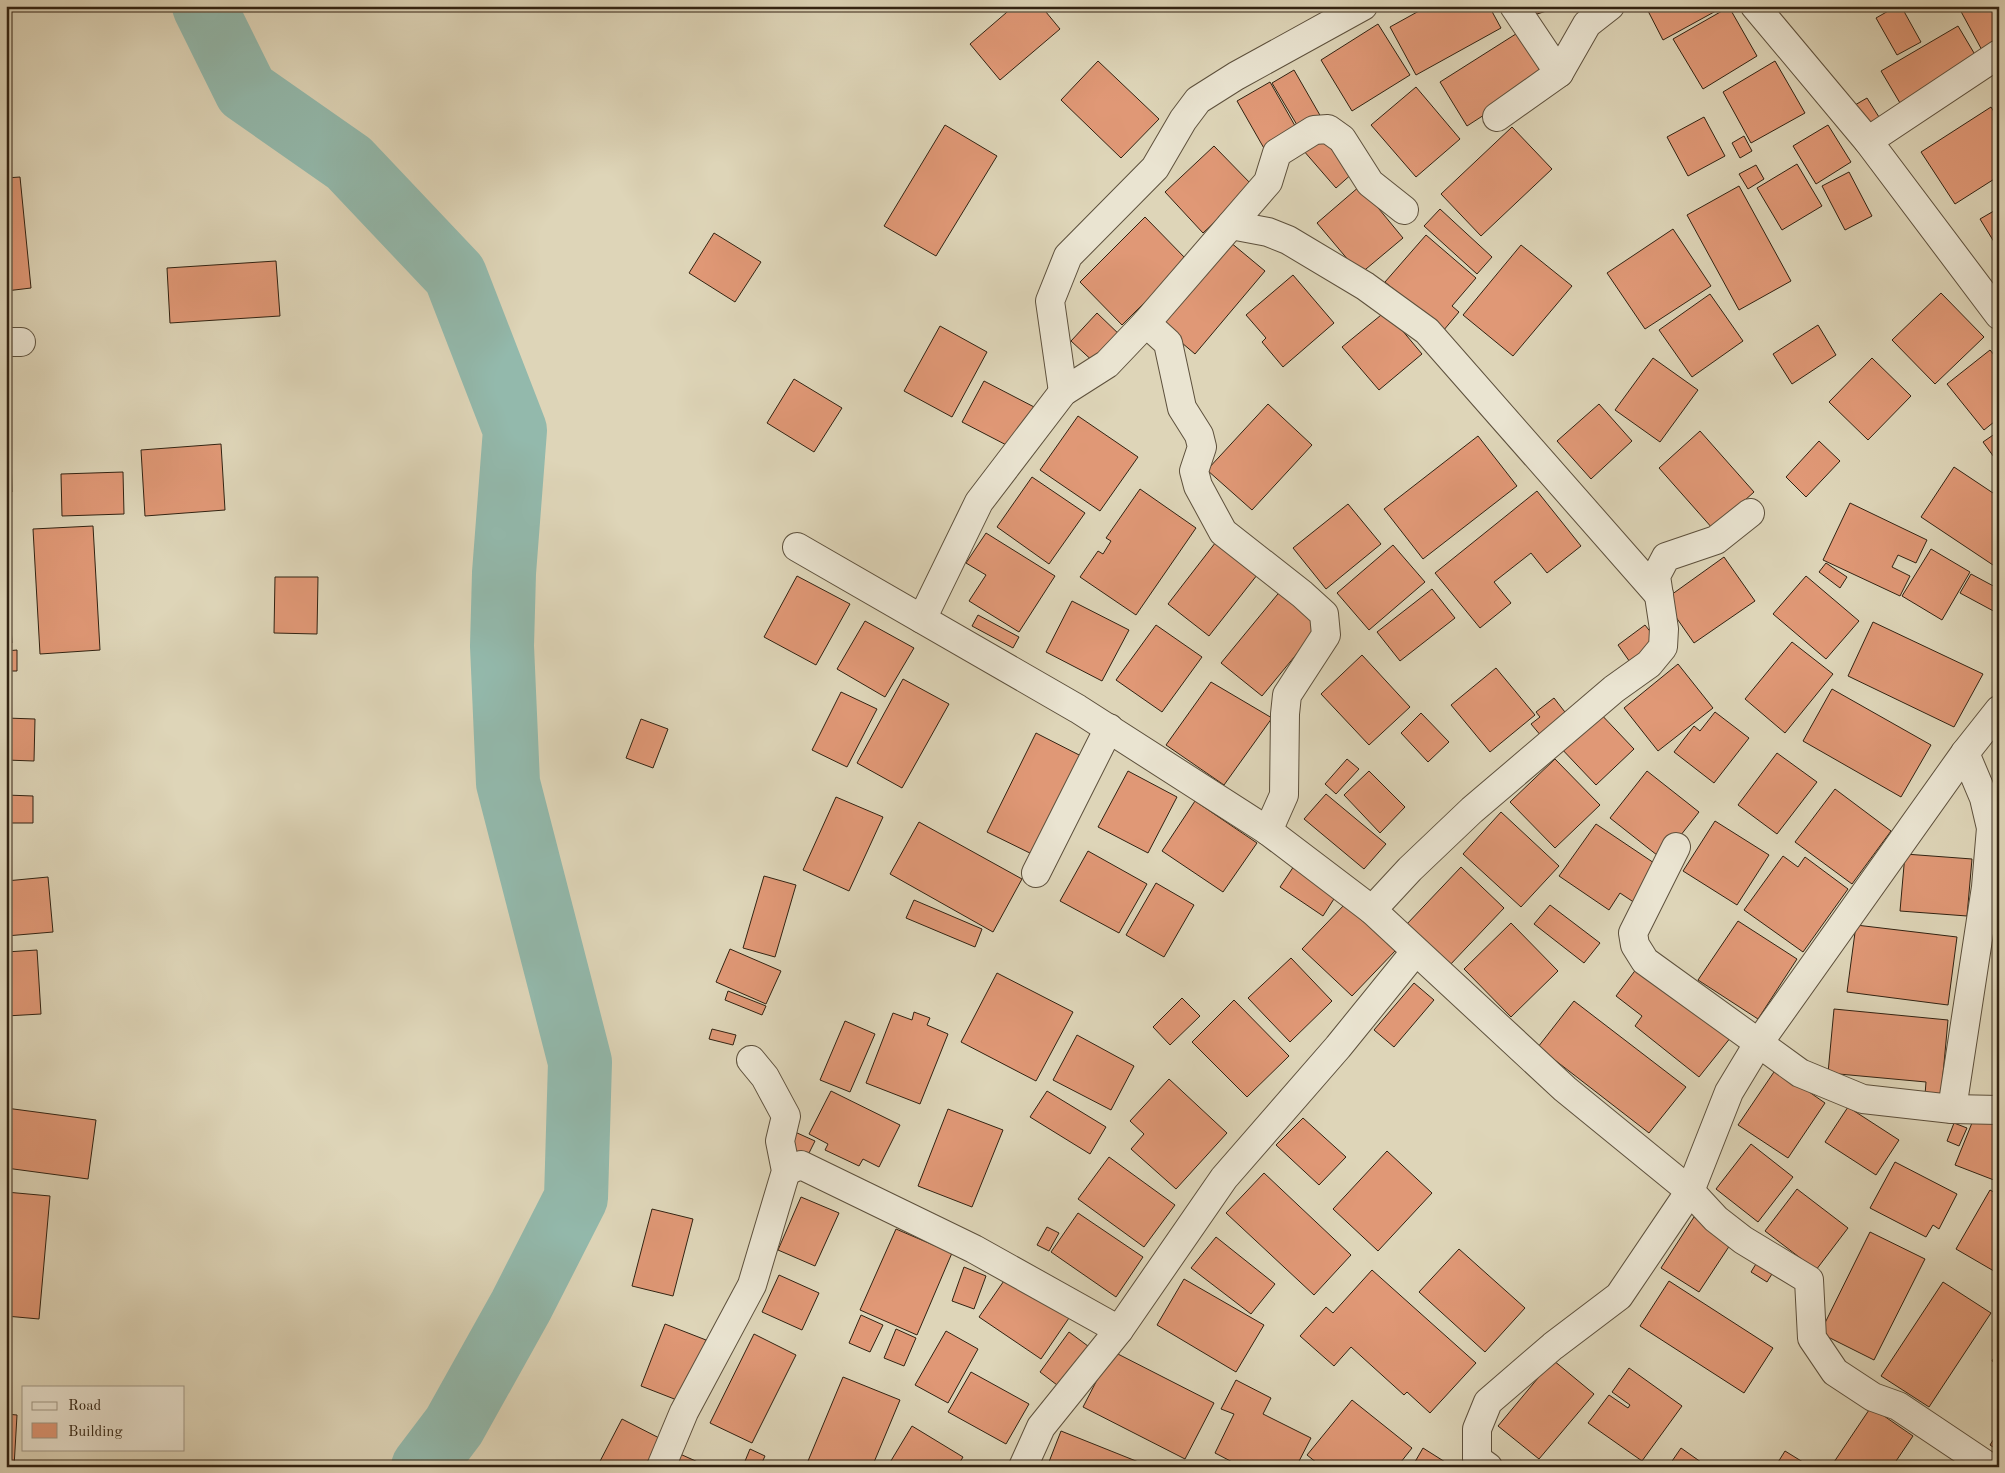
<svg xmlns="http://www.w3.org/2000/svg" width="2005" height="1473" font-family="'Old Standard TT',serif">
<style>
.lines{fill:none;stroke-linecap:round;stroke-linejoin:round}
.river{stroke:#93b9ac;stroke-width:64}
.building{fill:#e09876;stroke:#322312}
.minor-casing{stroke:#5d503c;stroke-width:30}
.minor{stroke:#eae4d1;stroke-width:28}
</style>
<rect width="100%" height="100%" fill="#ded5b8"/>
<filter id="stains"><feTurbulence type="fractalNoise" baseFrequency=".004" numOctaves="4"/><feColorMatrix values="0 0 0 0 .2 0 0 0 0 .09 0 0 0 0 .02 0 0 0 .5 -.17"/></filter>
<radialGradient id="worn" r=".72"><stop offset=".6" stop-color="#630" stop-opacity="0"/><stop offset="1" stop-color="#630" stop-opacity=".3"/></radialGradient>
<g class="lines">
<polyline class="river" points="204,6 246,91 349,163 455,275 515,430 504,573 502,646 508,783 580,1062 576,1198 521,1306 454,1426 423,1467"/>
</g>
<g class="building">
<polygon points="1014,6 1041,6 1060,29 1000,80 970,44"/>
<polygon points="1428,6 1489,6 1501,28 1416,75 1390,27"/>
<polygon points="1531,6 1562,6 1534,15"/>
<polygon points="1653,6 1725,6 1663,40 1647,9"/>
<polygon points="1897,6 1901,6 1921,42 1897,55 1876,18"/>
<polygon points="1958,6 1999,6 1999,44 1983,52"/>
<polygon points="1729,7 1757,56 1703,89 1673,39"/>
<polygon points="1378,24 1410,75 1352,111 1321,60"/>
<polygon points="1958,26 1977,58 1900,103 1881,71"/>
<polygon points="1519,32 1546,75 1467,126 1440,82"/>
<polygon points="1098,61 1159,119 1121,158 1061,100"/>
<polygon points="1775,61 1805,113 1751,143 1723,92"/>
<polygon points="1294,70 1321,117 1300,130 1272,83"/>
<polygon points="1270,82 1298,131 1265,150 1237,101"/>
<polygon points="1416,87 1460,139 1416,177 1371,125"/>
<polygon points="1867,98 1879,117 1867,125 1855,105"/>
<polygon points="1991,107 1999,120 1999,176 1955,204 1921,152"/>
<polygon points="1704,117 1725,156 1688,176 1667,137"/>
<polygon points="945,125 997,156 936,256 884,226"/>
<polygon points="1828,125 1851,162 1816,184 1793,146"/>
<polygon points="1512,127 1552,169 1481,236 1441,194"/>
<polygon points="1321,135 1354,172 1336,188 1303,150"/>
<polygon points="1744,136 1752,151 1740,158 1732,143"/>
<polygon points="1214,146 1253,186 1203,233 1165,192"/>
<polygon points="1797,164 1822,206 1782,230 1757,188"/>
<polygon points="1756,165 1764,179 1748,189 1739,174"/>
<polygon points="1849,172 1872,216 1845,230 1822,186"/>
<polygon points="20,177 31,288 6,291 6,178"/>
<polygon points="1360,186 1403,238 1360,274 1317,223"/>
<polygon points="1739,186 1791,281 1739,310 1687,215"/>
<polygon points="1999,208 1999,250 1980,219"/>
<polygon points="1440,209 1492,257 1477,274 1424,226"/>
<polygon points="1145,217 1187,260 1122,325 1080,282"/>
<polygon points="1673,229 1711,286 1645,329 1607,273"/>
<polygon points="714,233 761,262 735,302 689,273"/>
<polygon points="1426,235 1476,278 1452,306 1459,312 1443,331 1385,282"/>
<polygon points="1224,237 1265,271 1195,354 1155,320"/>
<polygon points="1521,245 1572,286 1513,356 1463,315"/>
<polygon points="276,261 280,316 170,323 167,268"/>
<polygon points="1293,275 1334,323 1283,367 1262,342 1266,338 1246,315"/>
<polygon points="1941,293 1984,337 1935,384 1892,340"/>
<polygon points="1710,294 1743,341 1692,377 1659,330"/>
<polygon points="1386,311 1422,354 1379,390 1342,347"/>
<polygon points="1097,313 1123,338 1097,365 1071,341"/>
<polygon points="1818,325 1836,355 1792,384 1773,354"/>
<polygon points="940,326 987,352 952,417 904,391"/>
<polygon points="1990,350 1999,361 1999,418 1984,430 1947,384"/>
<polygon points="1653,358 1698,390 1660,442 1615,410"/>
<polygon points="1872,358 1911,396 1868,440 1829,402"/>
<polygon points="6,376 9,376 12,492 6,492"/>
<polygon points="794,379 842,408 814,452 767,423"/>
<polygon points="984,381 1038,409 1016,450 962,422"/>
<polygon points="1268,404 1312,445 1252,510 1207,470"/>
<polygon points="1599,404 1632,441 1591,479 1557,441"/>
<polygon points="1078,416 1138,457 1100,511 1040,470"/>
<polygon points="1700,431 1754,492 1713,529 1659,468"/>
<polygon points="1999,431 1999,464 1983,442"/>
<polygon points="1478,436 1517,486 1423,559 1384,509"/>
<polygon points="1819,441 1840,461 1806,497 1786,477"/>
<polygon points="221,444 225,510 145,516 141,450"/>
<polygon points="1954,467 1999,497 1999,569 1921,517"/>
<polygon points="123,472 124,514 62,516 61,474"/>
<polygon points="1032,477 1085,513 1049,564 997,527"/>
<polygon points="1140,489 1196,528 1136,615 1080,577 1098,551 1103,554 1111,541 1106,538"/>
<polygon points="1537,491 1581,546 1547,573 1531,553 1494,582 1511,603 1480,628 1435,573"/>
<polygon points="1850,503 1927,540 1916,563 1898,555 1892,567 1910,576 1900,596 1823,560"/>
<polygon points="1348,504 1381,544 1326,589 1293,548"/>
<polygon points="93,526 100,650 40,654 33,529"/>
<polygon points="986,533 1055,576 1019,632 969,601 986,575 966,563"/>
<polygon points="1219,538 1261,570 1209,636 1168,604"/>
<polygon points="1393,545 1425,582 1369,630 1337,593"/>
<polygon points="1931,549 1970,572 1942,620 1902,596"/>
<polygon points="1724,557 1755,601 1694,643 1664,600"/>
<polygon points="1826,563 1847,577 1840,588 1819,572"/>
<polygon points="1971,574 1999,589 1999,614 1960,593"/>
<polygon points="797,576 850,604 816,665 764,637"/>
<polygon points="1806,576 1859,621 1826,659 1773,614"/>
<polygon points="275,577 318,577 317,634 274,633"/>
<polygon points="6,579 8,579 12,643 6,644"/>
<polygon points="1282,589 1323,622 1262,696 1221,663"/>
<polygon points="1432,589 1455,618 1400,661 1377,632"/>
<polygon points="1072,601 1129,630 1102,681 1046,652"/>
<polygon points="978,615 1019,637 1013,648 972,626"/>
<polygon points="865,621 914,648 885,697 837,669"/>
<polygon points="1873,622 1983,674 1954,727 1848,676"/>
<polygon points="1156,625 1202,657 1162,712 1116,680"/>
<polygon points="1645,625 1660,644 1632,665 1618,645"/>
<polygon points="1792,642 1833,674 1785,733 1745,699"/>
<polygon points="17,650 17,671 6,671 6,651"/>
<polygon points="1362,655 1410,707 1369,745 1321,694"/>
<polygon points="1678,664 1713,708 1658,751 1624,708"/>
<polygon points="1496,668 1535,715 1490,752 1451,705"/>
<polygon points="903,679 949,704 902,788 857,763"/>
<polygon points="1211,682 1272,718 1224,785 1166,745"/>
<polygon points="1832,689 1931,745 1901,797 1803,741"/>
<polygon points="841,692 877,709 847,767 812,750"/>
<polygon points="1554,698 1568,716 1542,737 1531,724 1540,717 1536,712"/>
<polygon points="1596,709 1634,749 1596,785 1558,745"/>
<polygon points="1715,712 1749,738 1714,783 1674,752 1694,726 1700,731"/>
<polygon points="1421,713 1449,742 1428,762 1401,733"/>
<polygon points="6,718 35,719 34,761 6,760"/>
<polygon points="641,719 668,729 653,768 626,758"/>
<polygon points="1036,733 1087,759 1038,857 987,832"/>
<polygon points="1777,753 1817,782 1777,834 1738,805"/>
<polygon points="1347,759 1359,769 1336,794 1325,784"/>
<polygon points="1555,759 1600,805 1555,848 1510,802"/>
<polygon points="1128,771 1177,797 1148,853 1098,827"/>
<polygon points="1369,771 1405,807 1380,833 1344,795"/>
<polygon points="1647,771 1699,812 1662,859 1610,818"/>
<polygon points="1835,789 1891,831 1852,884 1795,842"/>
<polygon points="1326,794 1386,844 1364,869 1304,819"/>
<polygon points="6,795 33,796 33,823 6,823"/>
<polygon points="836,797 883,817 849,891 803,870"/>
<polygon points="1195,801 1257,843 1223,892 1162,851"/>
<polygon points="1501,812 1559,866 1521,907 1463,854"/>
<polygon points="1715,821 1769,855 1737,905 1683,871"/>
<polygon points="919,822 1022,879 993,932 890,874"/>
<polygon points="1596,824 1660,867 1635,903 1620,893 1609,910 1559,876"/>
<polygon points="1088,851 1147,884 1119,933 1060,901"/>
<polygon points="1905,854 1972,859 1967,916 1900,911"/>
<polygon points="1783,856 1798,867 1805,857 1848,889 1803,952 1744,910"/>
<polygon points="1296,863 1339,891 1323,916 1280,887"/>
<polygon points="1461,867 1504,908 1449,966 1406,925"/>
<polygon points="764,876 796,885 775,957 743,948"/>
<polygon points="48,877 53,932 6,936 6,881"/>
<polygon points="1156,883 1194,905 1164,957 1126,935"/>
<polygon points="914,900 982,929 975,947 906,918"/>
<polygon points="1346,903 1396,950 1352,996 1302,949"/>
<polygon points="1550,905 1600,943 1584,963 1534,924"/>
<polygon points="1738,921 1797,959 1758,1019 1698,980"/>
<polygon points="1511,923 1558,971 1511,1017 1464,969"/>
<polygon points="1856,925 1957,937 1948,1005 1847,992"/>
<polygon points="730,949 781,971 766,1004 716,982"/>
<polygon points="37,950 41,1014 6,1016 6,952"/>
<polygon points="1291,958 1332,1001 1290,1042 1248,998"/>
<polygon points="1643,960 1735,1032 1699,1077 1635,1026 1642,1016 1616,996"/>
<polygon points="997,973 1073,1012 1036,1081 961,1042"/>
<polygon points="1414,983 1434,1000 1394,1047 1374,1030"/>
<polygon points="728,991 766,1006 762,1015 725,1000"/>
<polygon points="1182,998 1200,1016 1170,1045 1153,1027"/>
<polygon points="1234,1000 1289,1056 1247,1097 1192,1042"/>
<polygon points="1574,1001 1686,1087 1649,1133 1538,1047"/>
<polygon points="1834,1009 1948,1020 1941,1096 1925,1095 1926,1082 1828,1073"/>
<polygon points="914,1012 930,1018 927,1025 948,1034 920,1104 866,1083 893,1013 912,1020"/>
<polygon points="845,1021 875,1034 850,1092 820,1080"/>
<polygon points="712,1029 736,1035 733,1045 709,1039"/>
<polygon points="1077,1035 1134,1066 1111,1110 1053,1080"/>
<polygon points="1776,1069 1825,1103 1788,1158 1738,1125"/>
<polygon points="1169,1079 1227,1133 1176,1189 1131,1149 1144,1134 1130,1121"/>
<polygon points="831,1091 900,1125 879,1167 863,1159 859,1166 825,1150 828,1144 809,1134"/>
<polygon points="1047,1091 1106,1127 1090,1154 1030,1117"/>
<polygon points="1848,1107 1899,1140 1876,1175 1825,1142"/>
<polygon points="6,1108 96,1120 88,1179 6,1168"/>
<polygon points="948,1109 1003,1130 972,1207 918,1186"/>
<polygon points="1976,1113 1999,1122 1999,1182 1955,1165"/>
<polygon points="1303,1118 1346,1157 1319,1185 1276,1145"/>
<polygon points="1954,1123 1967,1128 1959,1146 1947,1141"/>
<polygon points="795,1132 815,1141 804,1163 785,1153"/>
<polygon points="1751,1144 1793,1177 1758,1222 1716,1189"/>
<polygon points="1387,1151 1432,1193 1378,1251 1333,1209"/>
<polygon points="1109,1157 1175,1205 1144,1247 1078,1199"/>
<polygon points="1895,1162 1957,1194 1939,1229 1933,1225 1926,1237 1870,1208"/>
<polygon points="1264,1173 1351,1255 1314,1295 1226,1213"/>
<polygon points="1797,1189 1848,1228 1816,1270 1765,1231"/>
<polygon points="1990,1190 1999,1195 1999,1274 1956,1249"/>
<polygon points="6,1192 50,1196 39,1319 6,1316"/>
<polygon points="801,1197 839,1213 815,1266 778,1250"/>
<polygon points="652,1209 693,1219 673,1296 632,1286"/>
<polygon points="1078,1213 1143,1257 1116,1297 1051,1252"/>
<polygon points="1694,1217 1732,1242 1699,1292 1661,1268"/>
<polygon points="1047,1227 1059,1233 1049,1251 1037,1245"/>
<polygon points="896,1229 952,1253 917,1335 860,1310"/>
<polygon points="1870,1232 1925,1259 1874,1360 1820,1333"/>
<polygon points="1216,1237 1275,1284 1251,1314 1191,1268"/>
<polygon points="1459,1249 1525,1308 1485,1352 1419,1292"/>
<polygon points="1759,1259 1775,1269 1767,1282 1751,1272"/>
<polygon points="964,1267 986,1276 974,1309 952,1301"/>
<polygon points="1372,1270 1476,1363 1430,1413 1407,1392 1404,1395 1351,1347 1334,1366 1300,1336 1326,1307 1333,1313"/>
<polygon points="779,1275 819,1293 802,1330 762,1312"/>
<polygon points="1008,1275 1069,1318 1041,1359 979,1317"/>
<polygon points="1184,1279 1264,1325 1236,1372 1157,1325"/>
<polygon points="1669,1281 1773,1348 1744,1393 1640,1326"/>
<polygon points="1943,1282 1991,1313 1929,1407 1881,1376"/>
<polygon points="861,1315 883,1325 870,1352 849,1343"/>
<polygon points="665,1324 706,1340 682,1402 641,1386"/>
<polygon points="896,1329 916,1338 904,1366 884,1358"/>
<polygon points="946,1331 978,1349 948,1403 915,1385"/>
<polygon points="1069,1332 1092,1349 1061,1388 1040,1372"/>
<polygon points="754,1334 796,1355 752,1443 710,1423"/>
<polygon points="1999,1349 1999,1365 1992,1361"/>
<polygon points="1112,1351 1214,1403 1185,1459 1083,1407"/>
<polygon points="1553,1360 1594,1394 1539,1459 1498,1426"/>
<polygon points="1629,1368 1682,1406 1642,1461 1588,1423 1609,1395 1628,1408 1630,1405 1612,1392"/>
<polygon points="971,1372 1029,1404 1006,1444 948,1412"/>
<polygon points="843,1377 900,1400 872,1467 821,1467 808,1461"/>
<polygon points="1236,1380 1271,1398 1263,1414 1311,1438 1296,1467 1242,1467 1215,1453 1234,1414 1221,1409"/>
<polygon points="1352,1400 1412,1448 1397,1467 1322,1467 1307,1455"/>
<polygon points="1871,1407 1913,1436 1892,1467 1834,1467 1832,1465"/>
<polygon points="6,1414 17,1415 14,1467 6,1467"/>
<polygon points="622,1419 669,1443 656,1467 597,1467"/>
<polygon points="912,1426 963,1457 957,1467 894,1467 889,1464"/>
<polygon points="1061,1431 1151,1467 1047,1467"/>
<polygon points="1999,1431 1999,1451 1990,1445"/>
<polygon points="1423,1448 1453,1467 1412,1467"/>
<polygon points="1681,1448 1708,1467 1668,1467"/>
<polygon points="750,1449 765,1456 760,1467 743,1466"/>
<polygon points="1785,1451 1811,1467 1775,1467"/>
<polygon points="680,1454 709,1467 674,1467"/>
</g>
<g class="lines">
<defs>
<g id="minor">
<polyline points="1514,6 1559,73"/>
<polyline points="1755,6 1868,141 1999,315"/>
<polyline points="1497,117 1559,73 1587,24 1610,6"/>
<polyline points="1868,141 1999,54"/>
<polyline points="1231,225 1268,232 1288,240 1365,286 1427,331 1659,595"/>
<polyline points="1146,323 1168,343 1182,408 1199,435 1202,447 1194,471 1198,486 1223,532 1302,594 1324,614 1326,635 1287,695 1285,714 1284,795 1268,831"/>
<polyline points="6,342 21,342"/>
<polyline points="1063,392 1050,301 1068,256 1155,168 1183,120 1198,100 1236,76 1363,6"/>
<polyline points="797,547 1078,709 1268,831 1372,910 1565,1089 1690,1191 1716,1219 1743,1240 1809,1280 1812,1338 1835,1372 1873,1397 1898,1406 1989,1467"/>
<polyline points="922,619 979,502 1063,392 1107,364 1146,323 1268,182 1277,153 1314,130 1328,129 1342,139 1370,183 1404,210"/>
<polyline points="1676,847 1633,933 1635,945 1645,961 1800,1073 1863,1099 1952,1109 1999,1110"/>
<polyline points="1036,873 1109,728"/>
<polyline points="1372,910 1410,869 1472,810 1614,689 1649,664 1663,647 1664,629 1656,576 1666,557 1716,540 1750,513"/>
<polyline points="1952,1109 1986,887 1991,828 1984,798 1965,753"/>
<polyline points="786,1171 801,1165 974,1249 1119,1330"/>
<polyline points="661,1467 684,1412 752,1285 786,1171 780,1141 786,1116 765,1077 751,1060"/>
<polyline points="1023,1467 1041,1427 1119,1330 1224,1178 1338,1047 1415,952"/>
<polyline points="1488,1467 1477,1459 1477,1429 1488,1402 1553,1346 1619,1296 1690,1191 1729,1092 1758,1044 1965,753 1999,710"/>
</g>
</defs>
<use href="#minor" class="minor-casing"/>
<use href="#minor" class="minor"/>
</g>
<rect width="2005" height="1473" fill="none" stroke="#ded5b8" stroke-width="25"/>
<rect x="8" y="8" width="1990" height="1458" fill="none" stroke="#322312" stroke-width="2.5"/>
<rect x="12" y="12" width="1980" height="1448" fill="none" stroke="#322312"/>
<rect x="22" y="1386" width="162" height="65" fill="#eae4d1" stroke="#a09785"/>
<rect x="32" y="1402" width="25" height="8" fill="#eae4d1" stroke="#a09785"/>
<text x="68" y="1410" font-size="15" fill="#322312">Road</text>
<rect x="32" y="1423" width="25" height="15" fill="#e09876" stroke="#a09785"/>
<text x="68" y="1436" font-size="15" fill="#322312">Building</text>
<rect width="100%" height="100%" filter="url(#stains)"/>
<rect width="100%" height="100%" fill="url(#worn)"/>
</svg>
